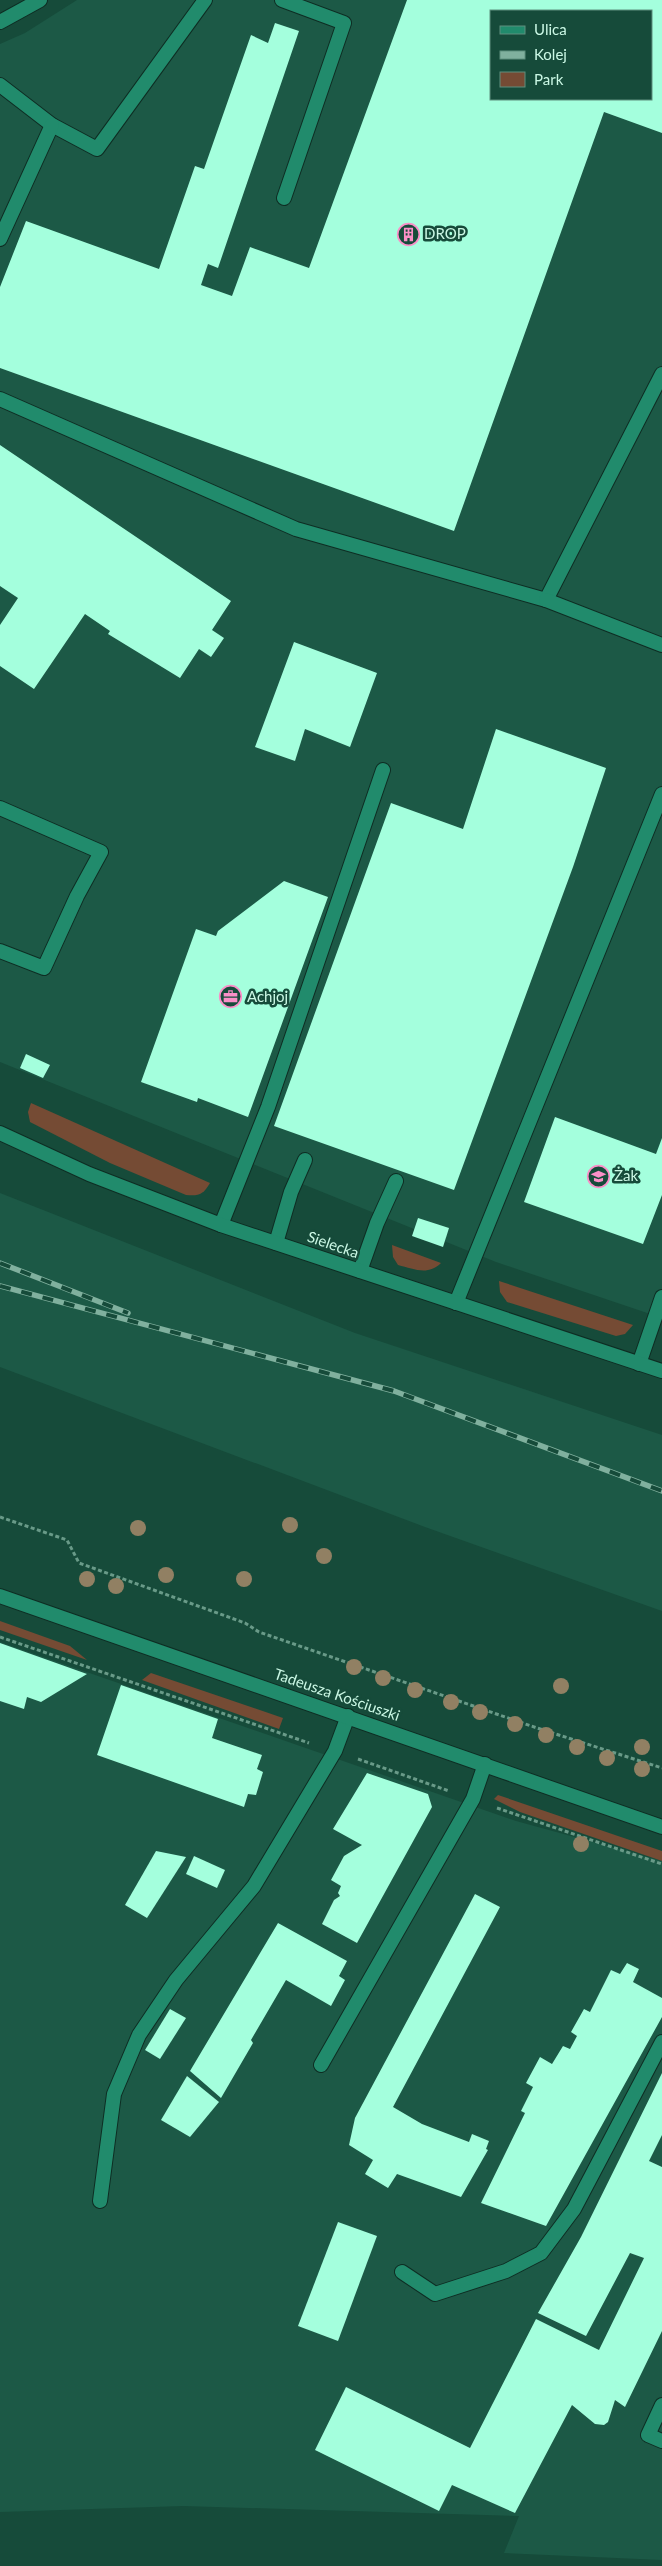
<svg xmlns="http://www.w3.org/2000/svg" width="662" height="2566" font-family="Lato,sans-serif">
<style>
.built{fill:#1c5946;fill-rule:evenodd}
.green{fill:#754b34}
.building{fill:#a4ffdd;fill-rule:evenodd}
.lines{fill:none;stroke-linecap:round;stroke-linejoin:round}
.service-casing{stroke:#0e2d23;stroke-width:16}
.minor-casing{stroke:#0e2d23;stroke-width:16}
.tertiary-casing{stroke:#0e2d23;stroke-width:16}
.path{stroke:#699a88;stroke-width:3;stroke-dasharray:4 2.5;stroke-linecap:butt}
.service{stroke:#218b6c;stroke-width:14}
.minor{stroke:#218b6c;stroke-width:14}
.tertiary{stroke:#218b6c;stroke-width:14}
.rail-casing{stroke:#80b09e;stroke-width:5.5}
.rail{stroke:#164b3a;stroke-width:4;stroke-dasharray:11;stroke-linecap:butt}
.tree{fill:#918063}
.labels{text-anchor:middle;stroke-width:5;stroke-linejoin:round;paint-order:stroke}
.poi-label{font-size:15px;fill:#cbf8e5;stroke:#164b3a;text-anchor:start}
.street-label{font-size:15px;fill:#cbf8e5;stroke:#164b3a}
</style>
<rect width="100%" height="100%" fill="#164b3a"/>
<g class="built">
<path d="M 77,0 L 662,0 L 662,1318 L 496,1262 L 0,1062 L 0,44 L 25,33 ZM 491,11 L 651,11 L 651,99 L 491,99 Z"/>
<polygon points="0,1193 355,1333 662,1435 662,1611 425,1527 0,1367"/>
<polygon points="0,1642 516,1821 662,1861 662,2560 504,2553 519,2516 183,2506 0,2512"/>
</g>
<g class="green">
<path d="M 31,1103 L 210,1183 C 203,1195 199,1196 186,1195 L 110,1163 L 30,1122 L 28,1112 Z"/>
<path d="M 392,1245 L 441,1263 C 428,1276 414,1269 398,1265 L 393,1257 Z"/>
<polygon points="499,1281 633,1325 625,1334 616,1336 507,1302 500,1292"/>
<polygon points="0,1621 70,1646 87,1660 0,1630"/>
<polygon points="151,1673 283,1718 279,1729 142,1680"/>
<polygon points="498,1795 662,1851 662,1861 520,1812 494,1799"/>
</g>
<g class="building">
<path d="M 407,0 L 662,0 L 662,133 L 604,112 L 454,531 L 0,368 L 0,287 L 26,221 L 159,269 L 195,166 L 204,169 L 251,35 L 268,43 L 275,23 L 299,31 L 218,268 L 208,264 L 201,285 L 232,296 L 250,247 L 309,268 ZM 491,11 L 651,11 L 651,99 L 491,99 Z"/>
<polygon points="0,445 231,601 212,630 224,638 211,657 199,649 180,678 108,634 110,631 85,614 34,689 0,666 0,625 18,598 0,586"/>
<polygon points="294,642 377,673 350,747 305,729 295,761 255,747"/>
<polygon points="496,729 606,768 573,867 454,1190 274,1126 391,803 463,829"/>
<polygon points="284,881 328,897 248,1117 198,1098 197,1102 141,1082 196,929 216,936 218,931"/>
<polygon points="26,1054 50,1065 43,1078 20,1068"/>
<polygon points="555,1117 656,1154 662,1138 662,1195 643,1244 524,1202"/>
<polygon points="418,1218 449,1228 443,1247 412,1236"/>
<polygon points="0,1643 87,1674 41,1702 27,1697 24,1709 0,1701"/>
<polygon points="121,1685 218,1719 212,1738 262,1755 257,1769 263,1772 256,1795 248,1794 244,1807 97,1755"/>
<polygon points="367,1773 428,1794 432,1807 357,1943 322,1924 334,1900 340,1896 338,1893 341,1886 331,1880 344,1856 362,1845 333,1829"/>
<polygon points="156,1851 186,1857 147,1918 125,1905"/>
<polygon points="194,1856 225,1870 217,1888 186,1874"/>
<polygon points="475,1894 500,1907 393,2107 422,2124 469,2142 472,2134 489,2141 486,2149 488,2150 461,2197 397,2174 388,2188 365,2174 373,2160 349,2145 355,2118"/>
<polygon points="278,1923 347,1961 339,1976 345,1980 331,2006 286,1980 251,2040 253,2043 221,2098 190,2071"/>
<polygon points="627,1963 639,1969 633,1982 662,1998 662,2017 546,2226 481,2203 525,2113 521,2111 533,2087 526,2083 540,2057 552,2064 563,2046 570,2049 577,2036 571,2032 584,2009 590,2012 611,1970 620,1974"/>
<polygon points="170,2009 186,2018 160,2059 145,2050"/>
<polygon points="662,2073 662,2135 649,2161 662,2167 662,2331 625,2407 615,2400 608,2422 604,2425 595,2424 572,2405 515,2513 452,2485 439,2511 315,2450 346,2387 470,2448 536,2319 599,2350 644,2258 630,2253 586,2336 538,2313 581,2237"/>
<polygon points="187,2076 219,2102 190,2137 161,2120"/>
<polygon points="338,2222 377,2236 338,2341 298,2326"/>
</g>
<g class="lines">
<defs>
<g id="service">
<polyline points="282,0 344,23 284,198"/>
<polyline points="0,85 52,125 97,149 205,0"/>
<polyline points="0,239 52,125"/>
<polyline points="0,399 296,529 546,600 662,374"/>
<polyline points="546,600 662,645"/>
<polyline points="0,808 101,852 77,896 44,968 0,951"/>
<polyline points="221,1225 268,1107 383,770"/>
<polyline points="276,1243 291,1192 305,1160"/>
<polyline points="360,1271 377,1223 396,1181"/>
<polyline points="456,1303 662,794"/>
<polyline points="639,1364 662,1297"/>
<polyline points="321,2065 473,1799 485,1764"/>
<polyline points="100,2201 114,2094 139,2035 176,1980 254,1886 335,1751 348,1716"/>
<polyline points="402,2272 435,2294 506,2271 541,2253 574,2209 662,2042"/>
<polyline points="662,2405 648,2435 662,2441"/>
</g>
<polyline id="minor" points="0,1596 662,1827"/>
<g id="tertiary">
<polyline points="0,22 40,0"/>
<polyline points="0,1133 89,1174 221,1225 662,1371"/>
</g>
</defs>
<use href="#service" class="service-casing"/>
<use href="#minor" class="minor-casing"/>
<use href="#tertiary" class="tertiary-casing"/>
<g class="path">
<polyline points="0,1517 67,1540 79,1563 245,1623 259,1632 537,1728 662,1768"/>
<polyline points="0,1637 309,1743"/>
<polyline points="358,1759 449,1791"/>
<polyline points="497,1808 662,1864"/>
</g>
<use href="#service" class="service"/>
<use href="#minor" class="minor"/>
<use href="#tertiary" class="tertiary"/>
<defs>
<g id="rail">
<polyline points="0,1263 128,1313"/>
<polyline points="0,1286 394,1391 662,1491"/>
</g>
</defs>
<use href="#rail" class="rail-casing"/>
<use href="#rail" class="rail"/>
</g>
<g class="tree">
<circle cx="290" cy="1525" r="8"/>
<circle cx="138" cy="1528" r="8"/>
<circle cx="324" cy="1556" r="8"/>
<circle cx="166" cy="1575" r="8"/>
<circle cx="87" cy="1579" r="8"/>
<circle cx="244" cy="1579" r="8"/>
<circle cx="116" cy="1586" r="8"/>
<circle cx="354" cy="1667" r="8"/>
<circle cx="383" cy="1678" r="8"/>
<circle cx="561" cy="1686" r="8"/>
<circle cx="415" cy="1690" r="8"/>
<circle cx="451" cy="1702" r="8"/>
<circle cx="480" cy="1712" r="8"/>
<circle cx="515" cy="1724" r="8"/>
<circle cx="546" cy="1735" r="8"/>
<circle cx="577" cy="1747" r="8"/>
<circle cx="642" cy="1747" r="8"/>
<circle cx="607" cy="1758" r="8"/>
<circle cx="642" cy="1769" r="8"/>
<circle cx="581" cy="1844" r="8"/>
</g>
<defs>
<symbol id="building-ring" viewBox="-11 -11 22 22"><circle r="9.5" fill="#164b3a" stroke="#fa8fc7" stroke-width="1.5"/><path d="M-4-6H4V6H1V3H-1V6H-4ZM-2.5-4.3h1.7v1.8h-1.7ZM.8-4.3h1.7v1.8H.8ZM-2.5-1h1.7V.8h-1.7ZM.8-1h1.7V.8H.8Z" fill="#fa8fc7"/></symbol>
<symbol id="office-ring" viewBox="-11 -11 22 22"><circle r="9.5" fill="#164b3a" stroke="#fa8fc7" stroke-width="1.5"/><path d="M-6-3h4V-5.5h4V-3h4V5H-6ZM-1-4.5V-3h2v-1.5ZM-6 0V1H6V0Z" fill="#fa8fc7"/></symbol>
<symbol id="university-ring" viewBox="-11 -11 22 22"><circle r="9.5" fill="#164b3a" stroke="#fa8fc7" stroke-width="1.5"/><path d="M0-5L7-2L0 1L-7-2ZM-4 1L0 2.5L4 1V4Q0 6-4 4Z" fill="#fa8fc7"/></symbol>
</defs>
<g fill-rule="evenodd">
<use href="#building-ring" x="396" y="222" width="25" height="25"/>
<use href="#office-ring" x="218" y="984" width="25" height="25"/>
<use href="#university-ring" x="586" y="1164" width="25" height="25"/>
</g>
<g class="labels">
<g class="poi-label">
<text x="424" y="239">DROP</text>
<text x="247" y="1002">Achjoj</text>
<text x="614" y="1181">Żak</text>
</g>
<g class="street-label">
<text transform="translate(333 1245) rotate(19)" y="5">Sielecka</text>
<text transform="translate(337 1695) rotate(19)" y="5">Tadeusza Kościuszki</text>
</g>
</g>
<rect x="490" y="10" width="162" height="90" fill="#164b3a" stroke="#5e907e"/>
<rect x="500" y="26" width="25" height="8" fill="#218b6c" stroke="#5e907e"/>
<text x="534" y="35" font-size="15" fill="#cbf8e5">Ulica</text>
<rect x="500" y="51" width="25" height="8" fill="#80b09e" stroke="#5e907e"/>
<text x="534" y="60" font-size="15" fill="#cbf8e5">Kolej</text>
<rect x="500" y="72" width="25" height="15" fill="#754b34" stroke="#5e907e"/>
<text x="534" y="85" font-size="15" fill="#cbf8e5">Park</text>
</svg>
